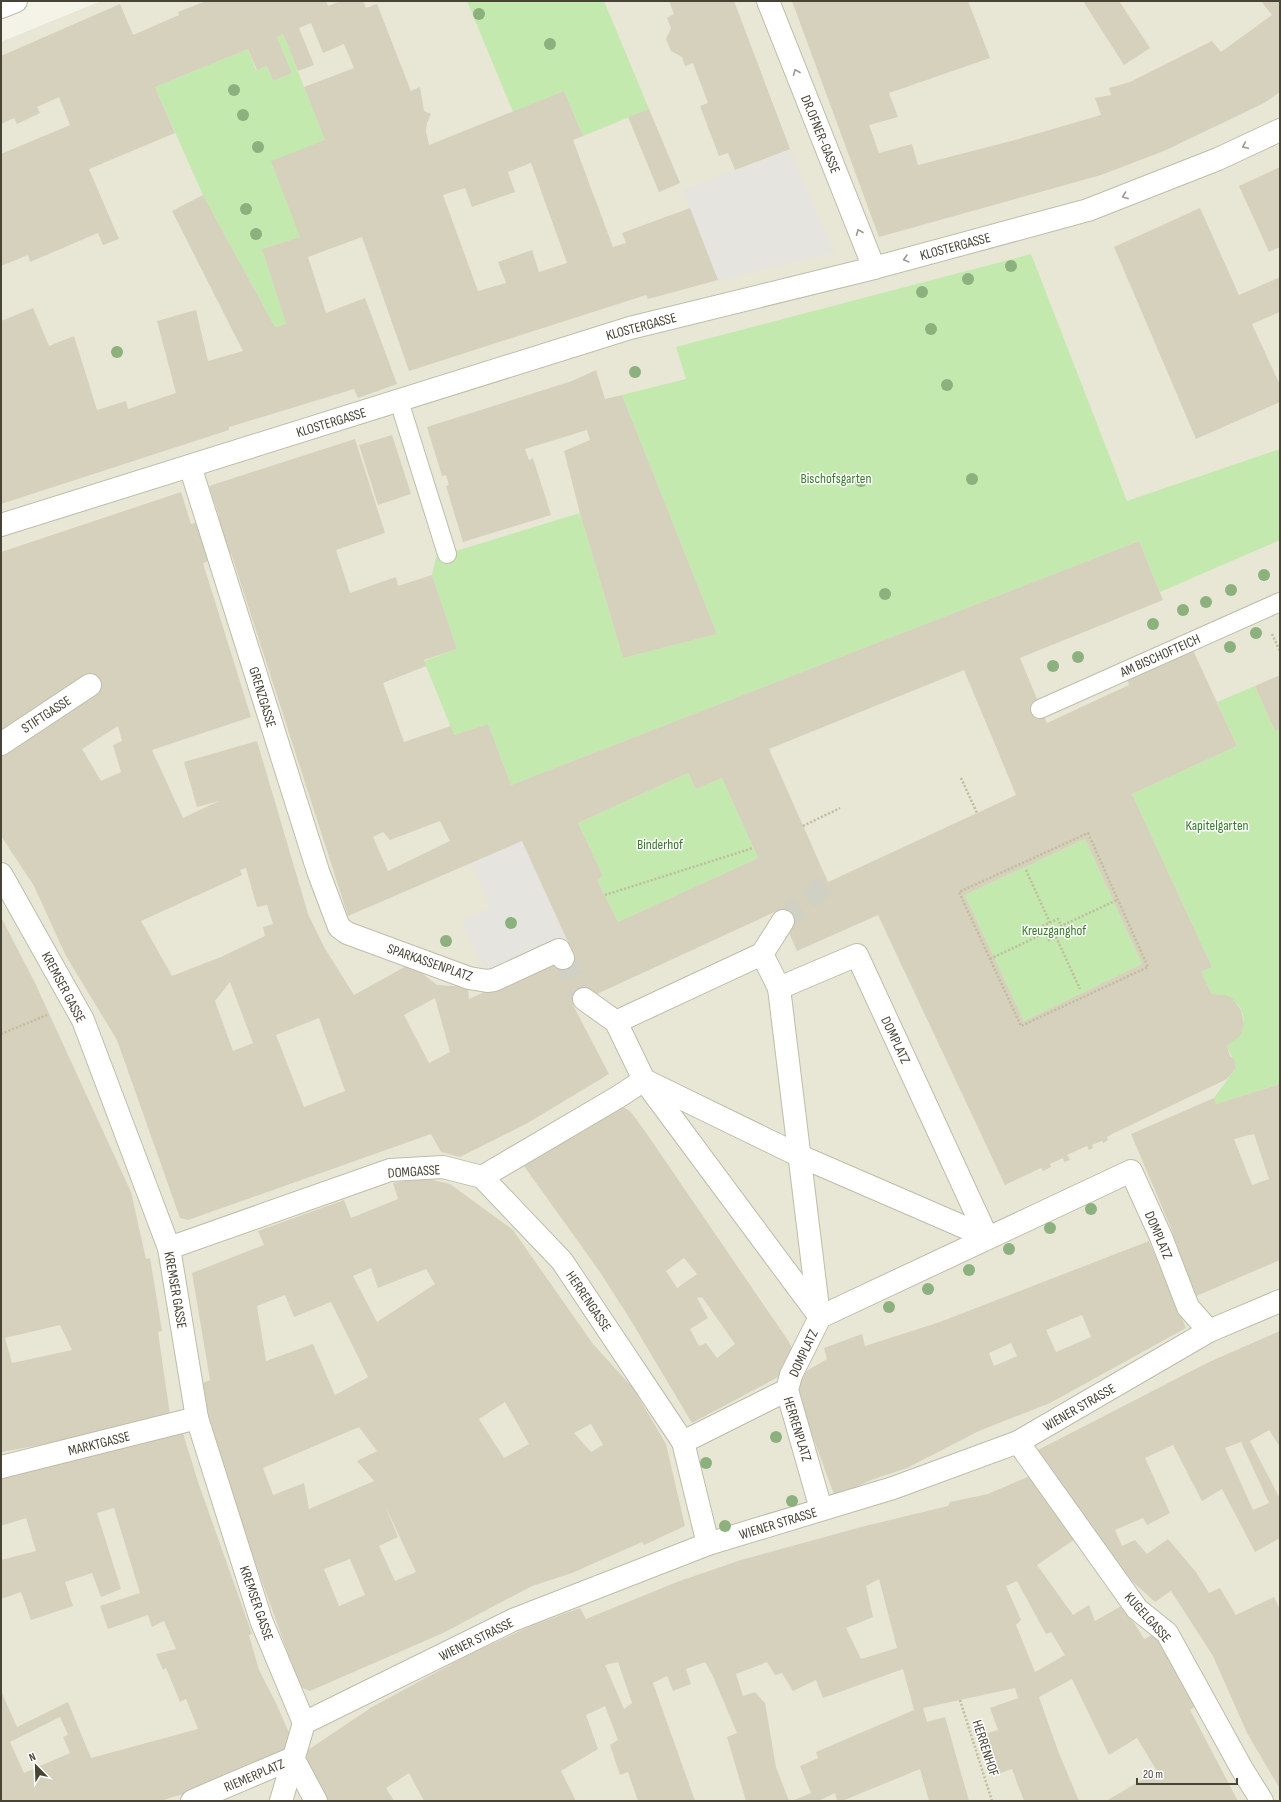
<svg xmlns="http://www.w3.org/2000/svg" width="1281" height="1802" font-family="'Sofia Sans Condensed',sans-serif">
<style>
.residential{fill:#e8e6d5}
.green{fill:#c3e9af}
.parking{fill:#e5e4df}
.building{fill:#d6d1bc;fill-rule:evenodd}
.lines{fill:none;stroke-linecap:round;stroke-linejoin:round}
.street-tunnel{stroke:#d1d0c4;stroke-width:22;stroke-dasharray:22 11;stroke-linecap:butt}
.lane-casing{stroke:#bfbda9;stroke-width:20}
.street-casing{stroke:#bfbda9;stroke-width:24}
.path{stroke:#c1bc9a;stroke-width:2.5;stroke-dasharray:2 2;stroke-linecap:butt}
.lane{stroke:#fff;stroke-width:18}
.street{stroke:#fff;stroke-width:22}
.tree{fill:#8cb07e}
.oneway{stroke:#9a9890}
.labels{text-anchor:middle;stroke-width:3;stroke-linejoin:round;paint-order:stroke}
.street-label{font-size:14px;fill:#474436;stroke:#fff}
.park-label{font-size:14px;fill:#367a28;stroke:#fff}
</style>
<rect width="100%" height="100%" fill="#f4f3e7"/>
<polygon class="residential" points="101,1 1280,1 1280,1801 1,1801 1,42"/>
<g class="green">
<polygon points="467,1 604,1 649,109 583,136 564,91 513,112"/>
<polygon points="283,34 325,140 300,237 262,249 286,324 275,327 203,195 155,87 248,49 256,70 267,66 273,81 292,73 277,37"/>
<polygon points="1031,254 1127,501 1280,449 1280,540 1160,592 1139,541 511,785 488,724 454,735 424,661 457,649 432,575 436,557 580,513 623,658 717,634 622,395 686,379 676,347"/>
<path d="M 1255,686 L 1275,731 L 1280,729 L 1280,1084 L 1216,1104 L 1214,1098 L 1236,1068 C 1234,1060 1230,1054 1227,1046 C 1256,1028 1245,994 1212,994 L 1201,972 L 1212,967 L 1132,794 L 1237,746 L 1217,702 Z"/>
<polygon points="688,773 696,789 722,778 758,858 618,922 597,880 603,876 578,823"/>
<polygon points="1085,839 1142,964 1024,1021 965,895"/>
</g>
<g class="parking">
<polygon points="790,149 834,253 718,280 683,190"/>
<polygon points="522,841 566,939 487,973 462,921 490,908 471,863"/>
</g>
<g class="building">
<path d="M 206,1 L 326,1 L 328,6 L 341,1 L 363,1 L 366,8 L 377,4 L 411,91 L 420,87 L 424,111 L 431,114 L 427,123 L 426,132 L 429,145 L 564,91 L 583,136 L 573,140 L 613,247 L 626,243 L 622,233 L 690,208 L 718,280 L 648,299 L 646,295 L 409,371 L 362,237 L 308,257 L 326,313 L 365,298 L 397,384 L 358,398 L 354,389 L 229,427 L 229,430 L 1,504 L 1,321 L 33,308 L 49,346 L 74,336 L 97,410 L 126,401 L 128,409 L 176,393 L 157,321 L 196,310 L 208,361 L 243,351 L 172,211 L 203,195 L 275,327 L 286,324 L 262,249 L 300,237 L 271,161 L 325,140 L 304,87 L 354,68 L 344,44 L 323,53 L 311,23 L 299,28 L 314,65 L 298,71 L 283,34 L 277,37 L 292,73 L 273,81 L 267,66 L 257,70 L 248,49 L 155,87 L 175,133 L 89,169 L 119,239 L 103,245 L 98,233 L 30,262 L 28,255 L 1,266 L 1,154 L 70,125 L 59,97 L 37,107 L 40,113 L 17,124 L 14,118 L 1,124 L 1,56 L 120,4 L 133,35 L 179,15 L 178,12 ZM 531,163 L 567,263 L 539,272 L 532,250 L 498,262 L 506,283 L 478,291 L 443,195 L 465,188 L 472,207 L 515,192 L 508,172 Z"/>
<polygon points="669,1 734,1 790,149 735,170 728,153 719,156 700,106 708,103 693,63 685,66 682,57 671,51 666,39 671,28 667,18 674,14"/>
<polygon points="792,1 968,1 990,58 889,93 898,117 869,125 879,153 912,144 918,165 1015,140 1101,115 1095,98 1111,95 1109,88 1130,82 1212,41 1221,52 1272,15 1261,1 1280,1 1280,92 1264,103 1164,151 1101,175 879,237"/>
<polygon points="1083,1 1119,1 1150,48 1124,65"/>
<polygon points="649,109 680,183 659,192 628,117"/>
<polygon points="1280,167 1280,247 1269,252 1239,186"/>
<polygon points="1200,208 1239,295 1280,277 1280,312 1252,324 1280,385 1280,402 1196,439 1114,247"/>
<polygon points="596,370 605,399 622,395 717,634 623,658 580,513 564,451 590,440 587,430 525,449 529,460 533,458 551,515 463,542 446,486 449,485 446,475 442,476 427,427 572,381"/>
<polygon points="392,435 411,494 378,505 359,445"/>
<path d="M 355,439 L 385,533 L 336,550 L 350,593 L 396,577 L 398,586 L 432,575 L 457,649 L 424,660 L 426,666 L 383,683 L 404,742 L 451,726 L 454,735 L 488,724 L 511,785 L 1139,541 L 1163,600 L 1020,658 L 1047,723 L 1129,685 L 1127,678 L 1192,648 L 1237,746 L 1132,794 L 1212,967 L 1201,972 L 1212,994 L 1226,995 L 1233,999 L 1241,1010 L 1244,1024 L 1242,1031 L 1239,1037 L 1227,1046 L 1230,1056 L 1234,1059 L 1236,1068 L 1227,1079 L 1112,1134 L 1107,1137 L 1108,1140 L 1103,1143 L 1102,1141 L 1092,1145 L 1093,1148 L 1089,1150 L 1087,1146 L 1067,1155 L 1070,1160 L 1064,1162 L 1063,1158 L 1050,1164 L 1051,1167 L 1043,1171 L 1041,1168 L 1005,1185 L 878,915 L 797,951 L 779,910 L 573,1005 L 609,1074 L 526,1124 L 460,1157 L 441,1152 L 431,1134 L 188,1220 L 180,1218 L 117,1040 L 66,956 L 34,886 L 1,836 L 1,552 L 181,492 L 191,524 L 219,516 L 209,486 ZM 231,553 L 348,916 L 522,841 L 573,953 L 469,999 L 468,987 L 437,985 L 410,964 L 354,995 L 324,947 L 308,914 L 257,741 L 184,762 L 197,807 L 219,801 L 183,818 L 152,750 L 251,717 L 203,563 ZM 964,670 L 1016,795 L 828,882 L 769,749 ZM 118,726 L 122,741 L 113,745 L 121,772 L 101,781 L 82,749 ZM 688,773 L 696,789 L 722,778 L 758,858 L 618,922 L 597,880 L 603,876 L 578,823 ZM 440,821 L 450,841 L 388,871 L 373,837 L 383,832 L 390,840 ZM 1085,839 L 1142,964 L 1024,1021 L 965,895 ZM 246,868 L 257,907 L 267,905 L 273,924 L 263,927 L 265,936 L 221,957 L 172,976 L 141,921 L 242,875 L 240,870 ZM 230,982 L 253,1043 L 233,1051 L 215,1001 ZM 435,998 L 450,1052 L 429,1063 L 404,1015 ZM 319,1018 L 345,1091 L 304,1107 L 276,1035 Z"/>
<polygon points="1280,675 1280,729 1275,731 1255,686"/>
<path d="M 1,917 L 35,983 L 131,1192 L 146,1259 L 150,1258 L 162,1331 L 158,1332 L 170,1415 L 98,1435 L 1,1452 ZM 60,1325 L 72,1350 L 12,1363 L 5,1338 Z"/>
<path d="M 1280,1084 L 1280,1260 L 1194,1297 L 1171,1228 L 1131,1134 L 1214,1098 L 1216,1104 ZM 1254,1134 L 1269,1179 L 1252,1185 L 1234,1139 Z"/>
<path d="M 622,1106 L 631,1112 L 649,1137 L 789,1342 L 793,1350 L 782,1375 L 692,1423 L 630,1319 L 600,1272 L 524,1166 ZM 684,1258 L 697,1274 L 677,1288 L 666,1271 ZM 702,1297 L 735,1344 L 717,1358 L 706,1343 L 699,1346 L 690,1329 L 708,1318 L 697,1298 Z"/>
<path d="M 424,1178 L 450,1184 L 513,1230 L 593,1344 L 633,1388 L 666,1444 L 685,1526 L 644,1545 L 642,1542 L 572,1573 L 532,1586 L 443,1633 L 310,1691 L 300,1687 L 226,1482 L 201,1384 L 210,1380 L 192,1273 L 264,1245 L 258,1231 L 344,1200 L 351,1218 L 398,1199 L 393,1183 ZM 371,1268 L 378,1288 L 426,1269 L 435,1284 L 377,1322 L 353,1276 ZM 285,1295 L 294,1317 L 331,1302 L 368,1377 L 335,1395 L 313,1344 L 266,1361 L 257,1306 ZM 505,1402 L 529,1444 L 504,1458 L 479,1419 ZM 591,1424 L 603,1445 L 591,1452 L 574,1433 ZM 359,1427 L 377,1451 L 357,1461 L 374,1481 L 309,1509 L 304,1483 L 273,1495 L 263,1468 ZM 384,1503 L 416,1572 L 395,1581 L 379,1546 L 398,1537 ZM 350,1559 L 365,1595 L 339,1606 L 324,1569 Z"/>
<path d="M 1149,1241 L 1186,1328 L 1050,1403 L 979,1431 L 907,1468 L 871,1480 L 835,1497 L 813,1437 L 795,1395 L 793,1379 L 827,1359 L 824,1348 L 862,1334 L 865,1346 L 940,1322 ZM 1082,1315 L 1091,1337 L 1056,1352 L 1046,1330 ZM 1011,1343 L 1017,1356 L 994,1366 L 989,1353 Z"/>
<path d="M 1280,1331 L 1280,1447 L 1269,1430 L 1250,1441 L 1280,1499 L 1280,1538 L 1255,1552 L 1222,1489 L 1202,1501 L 1173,1445 L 1145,1458 L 1170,1513 L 1147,1525 L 1143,1518 L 1115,1530 L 1122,1546 L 1135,1540 L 1147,1554 L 1168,1539 L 1196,1572 L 1209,1593 L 1220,1588 L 1236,1615 L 1274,1597 L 1280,1610 L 1280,1789 L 1247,1733 L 1213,1656 L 1171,1591 L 1155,1602 L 1121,1571 L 1065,1494 L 1038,1450 L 1209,1362 ZM 1241,1442 L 1269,1503 L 1253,1510 L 1225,1448 Z"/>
<path d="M 182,1430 L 198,1482 L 252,1634 L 249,1635 L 259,1670 L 276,1703 L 293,1742 L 287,1749 L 193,1791 L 160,1801 L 1,1801 L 1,1691 L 17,1727 L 68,1702 L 91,1758 L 198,1729 L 186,1699 L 180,1702 L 166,1668 L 163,1670 L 156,1654 L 176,1649 L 164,1621 L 152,1627 L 148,1615 L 108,1629 L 100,1606 L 140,1593 L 114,1508 L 97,1513 L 121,1589 L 101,1597 L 92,1573 L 65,1582 L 73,1606 L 31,1620 L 21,1592 L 1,1599 L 1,1560 L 36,1551 L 26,1518 L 1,1526 L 1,1478 ZM 60,1717 L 68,1735 L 63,1737 L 70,1753 L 24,1773 L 10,1742 Z"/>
<path d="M 1032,1475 L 1078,1537 L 1037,1565 L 1073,1615 L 1089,1605 L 1095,1621 L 1123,1605 L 1144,1639 L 1154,1634 L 1197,1705 L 1190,1710 L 1238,1801 L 1106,1801 L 1157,1771 L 1137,1738 L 1109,1755 L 1072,1679 L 1039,1697 L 1058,1751 L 1079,1801 L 1024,1801 L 1012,1769 L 992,1776 L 979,1736 L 998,1730 L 990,1708 L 1018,1698 L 1015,1688 L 923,1708 L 927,1722 L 945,1717 L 969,1801 L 929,1801 L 920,1769 L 842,1801 L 837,1801 L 835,1793 L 818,1801 L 792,1801 L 811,1793 L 800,1766 L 818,1758 L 816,1752 L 914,1710 L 903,1669 L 823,1698 L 816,1680 L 793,1691 L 782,1673 L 775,1675 L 767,1662 L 736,1674 L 743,1696 L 755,1692 L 765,1703 L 776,1767 L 789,1801 L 746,1801 L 727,1737 L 737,1733 L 712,1674 L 705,1662 L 686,1669 L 691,1684 L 673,1691 L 667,1676 L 653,1683 L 695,1801 L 638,1801 L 628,1772 L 620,1775 L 610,1745 L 618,1740 L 605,1706 L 586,1715 L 598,1749 L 561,1771 L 576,1801 L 424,1801 L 409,1773 L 386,1788 L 394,1801 L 321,1801 L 303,1773 L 308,1750 L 372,1707 L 470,1654 L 531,1626 L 580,1608 L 586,1619 L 677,1582 L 741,1560 L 865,1526 L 948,1506 L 950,1502 L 988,1494 ZM 879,1579 L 897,1648 L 861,1659 L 846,1628 L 873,1617 L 866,1586 ZM 1017,1581 L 1046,1634 L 1051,1632 L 1065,1655 L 1035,1672 L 1016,1625 L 1021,1620 L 1006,1586 ZM 618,1662 L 632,1703 L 624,1709 L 605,1665 Z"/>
</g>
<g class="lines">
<g class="street-tunnel">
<polyline points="783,921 828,882"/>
<polyline points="563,958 584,999"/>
</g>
<defs>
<g id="lane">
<polyline points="399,401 447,554"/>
<polyline points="1040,709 1280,602"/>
</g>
<g id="street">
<polyline points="768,1 874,268"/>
<polyline points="1,7 16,1"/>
<polyline points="190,466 318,871 339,927 347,933 469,978 487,981 494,980 559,950 563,958"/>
<polyline points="1,525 630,328 874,268 1088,210 1218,159 1280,130"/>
<polyline points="1,744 90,685"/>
<polyline points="1,874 83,1020 169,1248 197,1418 261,1620 304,1723"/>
<polyline points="762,954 779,988 857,955 987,1237"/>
<polyline points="779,988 819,1316"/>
<polyline points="584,999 616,1022 644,1080 820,1317"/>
<polyline points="616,1022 762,954 783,921"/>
<polyline points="482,1177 562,1261 683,1442 787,1390"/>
<polyline points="169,1248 390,1170 443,1167 482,1177 618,1097 644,1080 800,1156 987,1237"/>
<polyline points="683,1442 708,1544"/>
<polyline points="1018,1442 1137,1609 1167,1633 1242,1769 1262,1801"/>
<polyline points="1,1467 197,1418"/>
<polyline points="821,1509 787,1390 791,1375 820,1317 1131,1171 1161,1237 1188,1307 1209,1331"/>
<polyline points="293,1758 316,1801"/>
<polyline points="192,1801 293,1758"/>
<polyline points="281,1801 304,1723 513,1620 708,1544 893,1488 1018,1442 1209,1331 1280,1301"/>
</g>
</defs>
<use href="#lane" class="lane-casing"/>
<use href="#street" class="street-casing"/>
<g class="path">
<polyline points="1272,634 1280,651"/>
<polyline points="961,778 977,813"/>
<polyline points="803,826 840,808"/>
<polygon points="1088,833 1148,967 1021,1026 959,892"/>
<polyline points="1026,870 1050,923"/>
<polyline points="605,895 753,848"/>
<polyline points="1045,933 1042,926 1058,919 1061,926"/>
<polyline points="1056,937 1080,989"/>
<polyline points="990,959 1045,933 1049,940 1064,933 1061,926 1117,900"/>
<polyline points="1,1034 47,1015"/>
<polyline points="960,1700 992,1801"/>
</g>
<use href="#lane" class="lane"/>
<use href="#street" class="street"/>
</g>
<g class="tree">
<circle cx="479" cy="14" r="6"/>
<circle cx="550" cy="44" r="6"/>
<circle cx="234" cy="90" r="6"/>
<circle cx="243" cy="115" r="6"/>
<circle cx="258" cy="147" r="6"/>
<circle cx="246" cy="209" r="6"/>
<circle cx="256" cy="234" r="6"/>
<circle cx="1011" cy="266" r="6"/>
<circle cx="968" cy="279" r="6"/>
<circle cx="922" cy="292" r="6"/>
<circle cx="931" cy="329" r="6"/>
<circle cx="117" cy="352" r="6"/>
<circle cx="635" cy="372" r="6"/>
<circle cx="947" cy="385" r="6"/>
<circle cx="972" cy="479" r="6"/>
<circle cx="861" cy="481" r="6"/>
<circle cx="1264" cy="575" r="6"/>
<circle cx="1231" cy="590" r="6"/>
<circle cx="885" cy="594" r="6"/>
<circle cx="1206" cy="602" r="6"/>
<circle cx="1183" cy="610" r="6"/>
<circle cx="1153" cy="624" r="6"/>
<circle cx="1256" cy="633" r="6"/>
<circle cx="1230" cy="647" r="6"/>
<circle cx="1078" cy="657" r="6"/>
<circle cx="1053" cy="666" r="6"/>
<circle cx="511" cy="923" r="6"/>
<circle cx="446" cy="941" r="6"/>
<circle cx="1091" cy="1209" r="6"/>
<circle cx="1050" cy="1228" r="6"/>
<circle cx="1009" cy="1249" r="6"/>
<circle cx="969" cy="1270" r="6"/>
<circle cx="928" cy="1289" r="6"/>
<circle cx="889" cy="1307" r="6"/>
<circle cx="776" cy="1437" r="6"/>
<circle cx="706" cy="1463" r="6"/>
<circle cx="792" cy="1501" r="6"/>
<circle cx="725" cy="1526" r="6"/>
</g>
<defs><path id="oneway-chevron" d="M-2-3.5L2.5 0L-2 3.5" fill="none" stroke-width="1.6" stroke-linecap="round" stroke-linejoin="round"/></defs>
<g class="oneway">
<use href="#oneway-chevron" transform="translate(796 72) rotate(-112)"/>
<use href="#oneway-chevron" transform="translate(1245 146) rotate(155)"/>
<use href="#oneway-chevron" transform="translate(1125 196) rotate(159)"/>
<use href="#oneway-chevron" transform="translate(859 232) rotate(-112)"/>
<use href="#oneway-chevron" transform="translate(906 259) rotate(165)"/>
</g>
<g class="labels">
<g class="street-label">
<text transform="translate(821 134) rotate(68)" y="5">DR.OFNER-GASSE</text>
<text transform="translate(955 246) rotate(-15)" y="5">KLOSTERGASSE</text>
<text transform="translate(641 326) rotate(-15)" y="5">KLOSTERGASSE</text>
<text transform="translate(331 422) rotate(-17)" y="5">KLOSTERGASSE</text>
<text transform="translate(1160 655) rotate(-24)" y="5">AM BISCHOFTEICH</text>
<text transform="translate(263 697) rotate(73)" y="5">GRENZGASSE</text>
<text transform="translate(46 714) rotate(-33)" y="5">STIFTGASSE</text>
<text transform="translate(430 962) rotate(19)" y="5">SPARKASSENPLATZ</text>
<text transform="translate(64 987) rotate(62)" y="5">KREMSER GASSE</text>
<text transform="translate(896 1040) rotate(65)" y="5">DOMPLATZ</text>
<text transform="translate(414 1171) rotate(-4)" y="5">DOMGASSE</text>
<text transform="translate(1159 1235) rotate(67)" y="5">DOMPLATZ</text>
<text transform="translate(176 1290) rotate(80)" y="5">KREMSER GASSE</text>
<text transform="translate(589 1301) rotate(56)" y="5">HERRENGASSE</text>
<text transform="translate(803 1353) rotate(-65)" y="5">DOMPLATZ</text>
<text transform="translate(1079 1407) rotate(-30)" y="5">WIENER STRASSE</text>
<text transform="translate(798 1429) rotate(73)" y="5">HERRENPLATZ</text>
<text transform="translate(99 1443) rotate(-14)" y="5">MARKTGASSE</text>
<text transform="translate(778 1523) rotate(-17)" y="5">WIENER STRASSE</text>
<text transform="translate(257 1603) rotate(71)" y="5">KREMSER GASSE</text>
<text transform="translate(1148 1617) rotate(48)" y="5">KUGELGASSE</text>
<text transform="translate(476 1639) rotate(-26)" y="5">WIENER STRASSE</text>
<text transform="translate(986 1748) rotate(72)" y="5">HERRENHOF</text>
<text transform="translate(254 1775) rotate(-23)" y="5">RIEMERPLATZ</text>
</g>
<g class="park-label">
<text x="836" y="483">Bischofsgarten</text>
<text x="1217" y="830">Kapitelgarten</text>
<text x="660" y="849">Binderhof</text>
<text x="1054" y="935">Kreuzganghof</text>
</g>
</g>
<rect width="1281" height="1802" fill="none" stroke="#474436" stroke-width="4"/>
<g transform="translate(36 1766) rotate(337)" stroke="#ffffff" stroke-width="3" paint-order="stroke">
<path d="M0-3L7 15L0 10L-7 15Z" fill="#474436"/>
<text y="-6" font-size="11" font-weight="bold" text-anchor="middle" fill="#474436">N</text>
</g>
<path d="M1137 1778v6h100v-6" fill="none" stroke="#474436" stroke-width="2"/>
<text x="1143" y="1778" font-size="12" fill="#474436" stroke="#ffffff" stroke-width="3" paint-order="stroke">20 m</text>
</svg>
